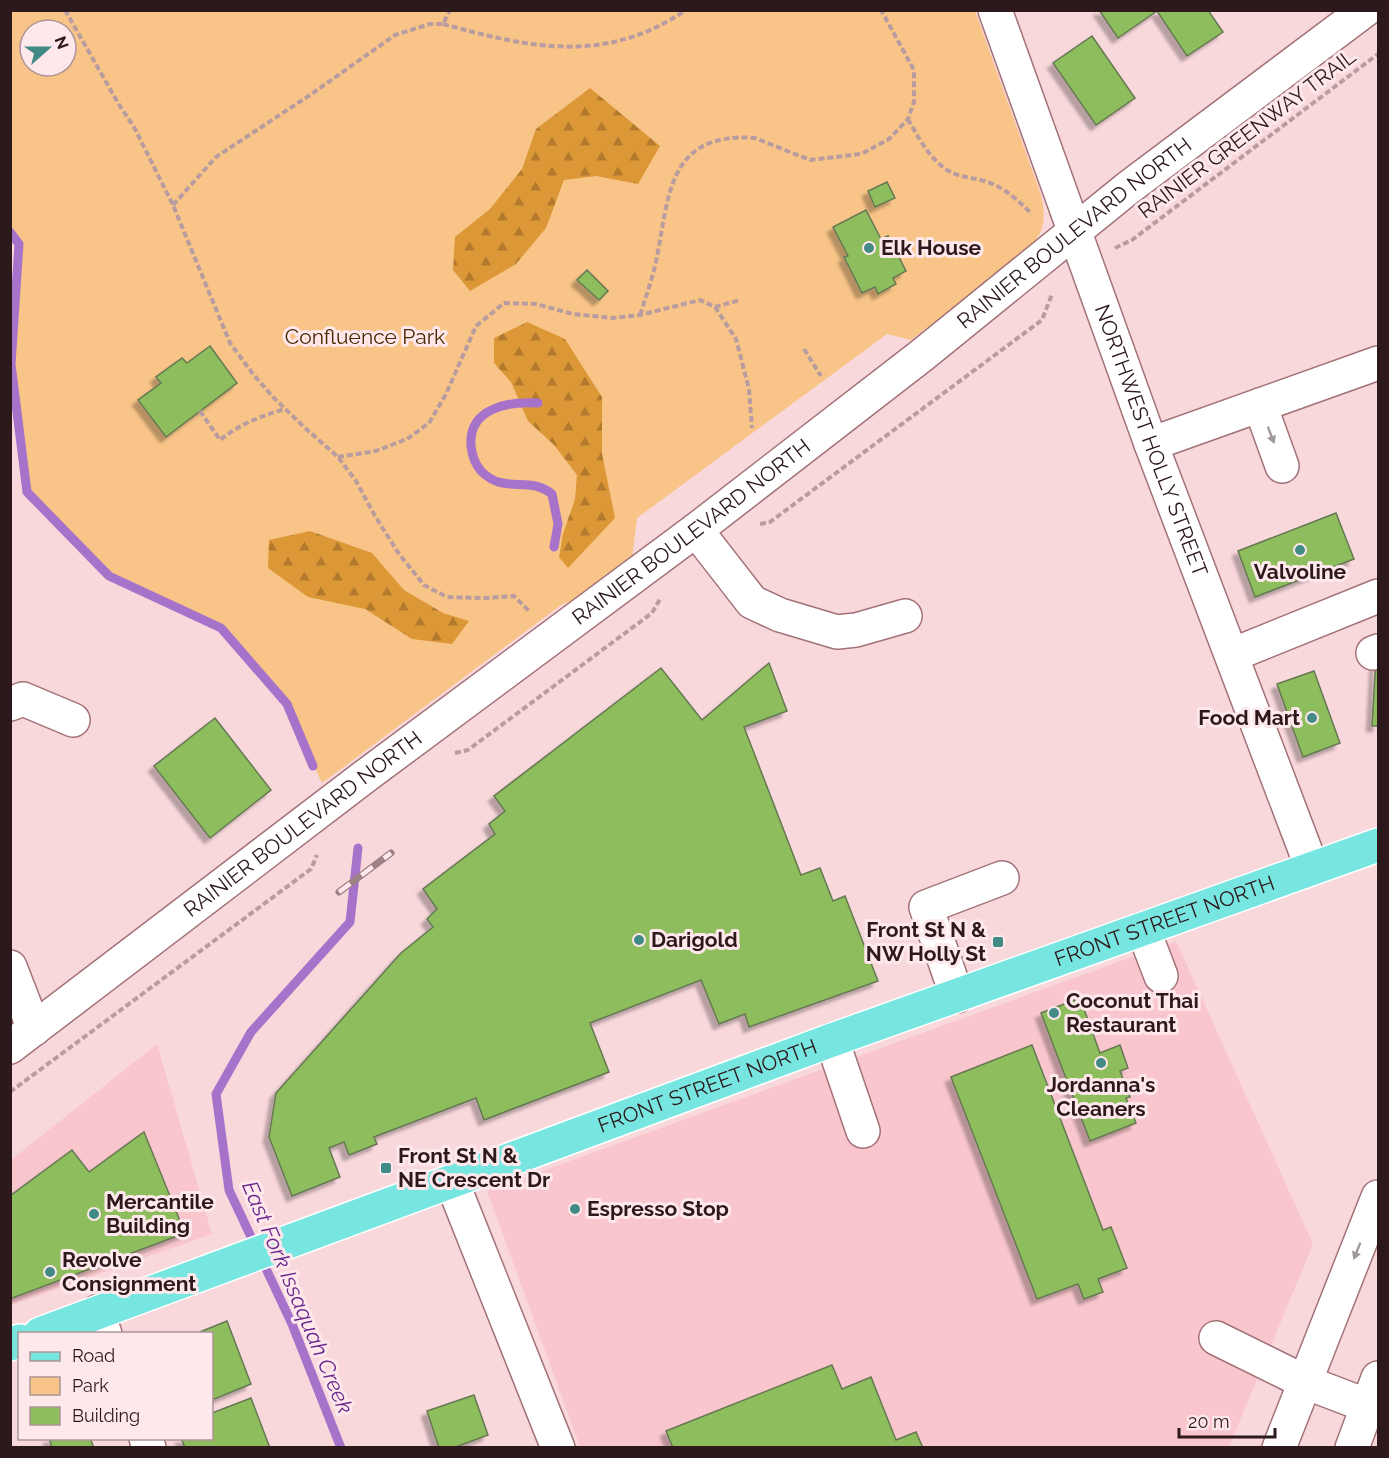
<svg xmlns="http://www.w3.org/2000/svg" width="1389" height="1458" font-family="Raleway,sans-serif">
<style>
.built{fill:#f8c6cc}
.green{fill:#f8c487;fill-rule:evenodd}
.forest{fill:url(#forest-firs)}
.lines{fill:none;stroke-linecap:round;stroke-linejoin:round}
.stream{stroke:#a773ca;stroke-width:9}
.building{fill:#8ebd5d;stroke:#657852;stroke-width:1.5;filter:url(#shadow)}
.minor-casing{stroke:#a37278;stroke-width:36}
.major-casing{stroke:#fff;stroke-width:36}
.path{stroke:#b99ca0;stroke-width:4;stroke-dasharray:6 3;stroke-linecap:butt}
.minor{stroke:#fff;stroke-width:33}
.major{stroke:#77e5e0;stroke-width:33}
.rail-casing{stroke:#9c8185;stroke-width:7}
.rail{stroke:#ffe8eb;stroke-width:4.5;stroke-dasharray:14;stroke-linecap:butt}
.oneway{fill:#a09899}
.poi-dot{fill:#428a85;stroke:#ffe8eb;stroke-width:2}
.labels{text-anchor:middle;stroke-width:6;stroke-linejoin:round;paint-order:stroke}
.street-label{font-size:21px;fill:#2d191c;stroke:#ffe8eb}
.poi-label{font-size:21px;font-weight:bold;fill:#2d191c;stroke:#ffe8eb;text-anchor:start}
.park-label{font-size:21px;fill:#462a02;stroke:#ffe8eb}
.water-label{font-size:22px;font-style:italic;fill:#69278e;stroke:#ffe8eb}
</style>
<defs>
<pattern id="forest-firs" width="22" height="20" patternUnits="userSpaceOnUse" patternTransform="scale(1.5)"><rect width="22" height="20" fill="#dc9737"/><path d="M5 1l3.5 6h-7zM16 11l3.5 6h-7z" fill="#b37a2e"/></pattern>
<filter id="shadow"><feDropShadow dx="-5.5" dy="5.5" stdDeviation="1.5" flood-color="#0004"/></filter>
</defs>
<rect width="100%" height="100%" fill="#f9d8dc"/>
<g class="built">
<polygon points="1176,941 1313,1244 1229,1447 580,1447 487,1191"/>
<polygon points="157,1044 212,1234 11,1305 11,1160"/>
</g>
<path class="green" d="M 10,11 L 975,11 L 1041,195 C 1048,225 1042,237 1020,256 L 911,340 L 887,334 L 637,518 L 632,559 L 588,594 L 561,605 L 322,783 L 302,742 L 287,704 L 221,628 L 109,576 L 27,492 L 11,364 L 19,244 L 10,232 ZM 30,30 L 66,30 L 66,66 L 30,66 Z"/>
<g class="forest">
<polygon points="590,88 660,146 638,184 596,176 564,180 546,228 516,264 470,291 453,270 455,237 490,209 522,169 536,129"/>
<polygon points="527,322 565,339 602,397 602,454 615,518 568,568 559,557 563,534 575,499 577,475 554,445 528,421 511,382 494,363 494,338"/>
<polygon points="310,531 372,553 404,590 443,613 469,621 452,644 412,639 365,609 308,597 268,568 269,540"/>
</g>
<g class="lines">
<g class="stream">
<polyline points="10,232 19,244 11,364 27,492 109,576 221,628 287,704 313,766"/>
<path d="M 538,403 C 509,401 468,408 471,446 C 472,455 474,463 481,471 C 504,495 529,475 552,494 L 558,524 L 554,547"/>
<polyline points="341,1448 292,1324 229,1190 216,1094 251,1032 350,922 358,848"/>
</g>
</g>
<g class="building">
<polygon points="1099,10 1208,10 1223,32 1187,56 1157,11 1118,38"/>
<polygon points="1092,36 1135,98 1096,125 1053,63"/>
<polygon points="887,182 895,198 875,207 868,191"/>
<polygon points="866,210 881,239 888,236 906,271 893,278 896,284 878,294 875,287 862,293 844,257 848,256 833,227"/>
<polygon points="587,270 608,291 599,300 577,280"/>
<polygon points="210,346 237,383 166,437 138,400 161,383 156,377 182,358 187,363"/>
<polygon points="1336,513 1354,559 1255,597 1238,551"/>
<polygon points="1376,656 1378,657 1378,726 1372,726"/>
<polygon points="769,663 787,711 744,727 801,875 820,868 833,901 845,896 878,981 749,1027 745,1014 719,1024 701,980 590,1023 609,1072 484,1120 476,1098 374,1137 377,1144 349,1155 344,1142 329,1148 340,1177 292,1196 269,1137 276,1093 401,953 433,927 427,919 437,909 423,889 495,834 489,824 505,811 494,796 661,668 702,720"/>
<polygon points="1314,671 1340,743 1303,757 1277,684"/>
<polygon points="215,718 271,790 210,838 154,766"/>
<polygon points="1080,998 1100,1053 1120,1045 1128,1068 1120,1071 1130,1097 1126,1098 1136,1123 1090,1141 1041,1013"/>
<polygon points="1032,1045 1103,1230 1111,1227 1127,1268 1098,1279 1103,1292 1084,1299 1078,1284 1037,1299 951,1077"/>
<polygon points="144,1132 185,1233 10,1299 10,1196 72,1150 89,1172"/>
<polygon points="227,1321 251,1384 212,1400 212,1334 195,1334"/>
<polygon points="832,1365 842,1389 871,1377 896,1440 916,1432 923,1448 673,1448 666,1431"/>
<polygon points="474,1395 488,1435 453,1448 439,1448 427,1411"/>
<polygon points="251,1398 270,1448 185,1448 181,1438 212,1438 212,1413"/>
<polygon points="49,1438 90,1438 94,1448 52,1448"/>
</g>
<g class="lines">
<defs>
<g id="minor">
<path id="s1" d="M 995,10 L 1151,444 L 1312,868"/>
<polyline points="1260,405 1282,466"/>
<polyline points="1151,444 1378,363"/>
<polyline points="696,530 752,602 780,615 837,632 856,630 905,616"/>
<polyline points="1373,653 1378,651"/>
<polyline points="1232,655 1378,596"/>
<polyline points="10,704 23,699 73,720"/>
<polyline points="1143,929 1161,976"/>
<polyline points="10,967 34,1029"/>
<polyline points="957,996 926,907 1002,878"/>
<polyline points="832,1040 863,1131"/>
<path id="s2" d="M 10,1047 L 368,774 L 696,530 L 921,356 L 1128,188 L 1365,10"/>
<polyline points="452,1182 558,1448"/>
<polyline points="97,1312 105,1334"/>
<polyline points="1216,1338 1305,1382 1368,1406"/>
<polyline points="146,1438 149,1448"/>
<polyline points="1279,1448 1378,1197"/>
<polyline points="1352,1448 1378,1378"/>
</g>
<g id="major">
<path id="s3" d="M 40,1334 L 832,1040 L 1378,845"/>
<polyline points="10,1344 20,1341"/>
</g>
</defs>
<use href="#minor" class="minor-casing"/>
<use href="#major" class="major-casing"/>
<g class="path">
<polyline points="65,10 118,103 134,127 173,205 230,343 253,374 272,396 304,427 338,457 356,481 375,516 399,554 424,585 447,597 485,598 514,596 530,612"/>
<path d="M 443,24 C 530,48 605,65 686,10"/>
<path d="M 908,119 C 918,137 929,158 947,170 C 960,178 973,177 987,182 C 1005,187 1019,202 1032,214"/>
<polyline points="173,205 216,157 313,93 395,35 430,24 443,24 450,10"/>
<polyline points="1115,248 1132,240 1378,54"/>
<polyline points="715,307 736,339 749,389 752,428"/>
<path d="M 640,315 C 645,300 650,285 654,270 C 670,206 661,131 755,138 L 810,160 L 861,154 L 889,139 L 908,119 L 914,102 L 914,70 L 881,10"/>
<polyline points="804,349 821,376"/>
<path d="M 200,411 L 220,440 C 240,424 261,416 285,409"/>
<polyline points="338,457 376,451 407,439 429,423 446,394 476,326 504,303 536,304 573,314 613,318 640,315 700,300 715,307 740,300"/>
<polyline points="760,524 770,522 1042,320 1052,294"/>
<polyline points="455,753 468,750 652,613 660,599"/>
<polyline points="10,1092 311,869 317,855"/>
</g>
<use href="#minor" class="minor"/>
<use href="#major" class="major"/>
<defs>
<polyline id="rail" points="339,892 391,853"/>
</defs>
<use href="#rail" class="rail-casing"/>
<use href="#rail" class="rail"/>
</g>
<defs><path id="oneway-solid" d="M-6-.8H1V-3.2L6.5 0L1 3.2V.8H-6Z" transform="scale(1.5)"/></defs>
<g class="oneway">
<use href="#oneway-solid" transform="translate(1271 435) rotate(69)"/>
<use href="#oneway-solid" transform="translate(1357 1251) rotate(112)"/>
</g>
<g class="poi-dot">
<circle cx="869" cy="248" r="6"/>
<circle cx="1300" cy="550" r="6"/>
<circle cx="1312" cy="718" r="6"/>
<circle cx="639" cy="940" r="6"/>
<rect x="992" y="936" width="12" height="12" rx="3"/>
<circle cx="1054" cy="1013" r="6"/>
<circle cx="1101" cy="1063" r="6"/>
<rect x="380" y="1162" width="12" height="12" rx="3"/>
<circle cx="575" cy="1209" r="6"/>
<circle cx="94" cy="1214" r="6"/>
<circle cx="50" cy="1272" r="6"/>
</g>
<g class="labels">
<g class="street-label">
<text transform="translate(1247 134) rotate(-37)" y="7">RAINIER GREENWAY TRAIL</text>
<text dy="7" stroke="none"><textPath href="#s2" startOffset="1340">RAINIER BOULEVARD NORTH</textPath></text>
<text dy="7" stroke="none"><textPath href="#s1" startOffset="458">NORTHWEST HOLLY STREET</textPath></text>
<text dy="7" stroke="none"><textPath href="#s2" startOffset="854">RAINIER BOULEVARD NORTH</textPath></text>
<text dy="7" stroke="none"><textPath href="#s2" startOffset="368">RAINIER BOULEVARD NORTH</textPath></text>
<text dy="7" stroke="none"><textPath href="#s3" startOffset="1198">FRONT STREET NORTH</textPath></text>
<text dy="7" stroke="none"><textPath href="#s3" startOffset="712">FRONT STREET NORTH</textPath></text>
</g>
<g class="poi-label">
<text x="881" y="255">Elk House</text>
<text x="1300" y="579" text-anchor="middle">Valvoline</text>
<text x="1300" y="725" text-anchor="end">Food Mart</text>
<text x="986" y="937" text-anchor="end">Front St N &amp;<tspan x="986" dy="24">NW Holly St</tspan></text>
<text x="651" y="947">Darigold</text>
<text x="1066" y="1008">Coconut Thai<tspan x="1066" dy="24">Restaurant</tspan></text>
<text x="1101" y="1092" text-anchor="middle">Jordanna's<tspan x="1101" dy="24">Cleaners</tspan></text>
<text x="398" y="1163">Front St N &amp;<tspan x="398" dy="24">NE Crescent Dr</tspan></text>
<text x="106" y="1209">Mercantile<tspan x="106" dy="24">Building</tspan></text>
<text x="587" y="1216">Espresso Stop</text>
<text x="62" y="1267">Revolve<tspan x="62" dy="24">Consignment</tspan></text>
</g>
<g class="park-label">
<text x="365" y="344">Confluence Park</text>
</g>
<g class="water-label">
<text transform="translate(298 1297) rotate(67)" y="8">East Fork Issaquah Creek</text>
</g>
</g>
<rect width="1389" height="1458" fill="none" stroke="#2d191c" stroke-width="24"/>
<rect x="18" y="1332" width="195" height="108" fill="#ffe8eb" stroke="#ab9598" stroke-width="1.5"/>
<rect x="30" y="1352" width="30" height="9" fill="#77e5e0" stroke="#ab9598" stroke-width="1.5"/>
<text x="72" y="1362" font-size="18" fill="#2d191c">Road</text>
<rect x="30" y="1377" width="30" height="18" fill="#f8c487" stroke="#ab9598" stroke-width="1.5"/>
<text x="72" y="1392" font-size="18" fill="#2d191c">Park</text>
<rect x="30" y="1407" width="30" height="18" fill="#8ebd5d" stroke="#ab9598" stroke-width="1.5"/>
<text x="72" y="1422" font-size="18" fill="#2d191c">Building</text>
<g transform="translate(48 48) rotate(69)"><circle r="28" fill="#ffe8eb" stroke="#ab9598" stroke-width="1.5"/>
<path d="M0-4.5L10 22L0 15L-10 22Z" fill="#428a85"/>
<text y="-9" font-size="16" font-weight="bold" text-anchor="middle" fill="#2d191c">N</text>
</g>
<path d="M1179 1428v9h96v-9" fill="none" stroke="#2d191c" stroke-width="3"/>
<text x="1188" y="1428" font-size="18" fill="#2d191c" stroke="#ffe8eb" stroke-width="4.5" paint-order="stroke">20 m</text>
</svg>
